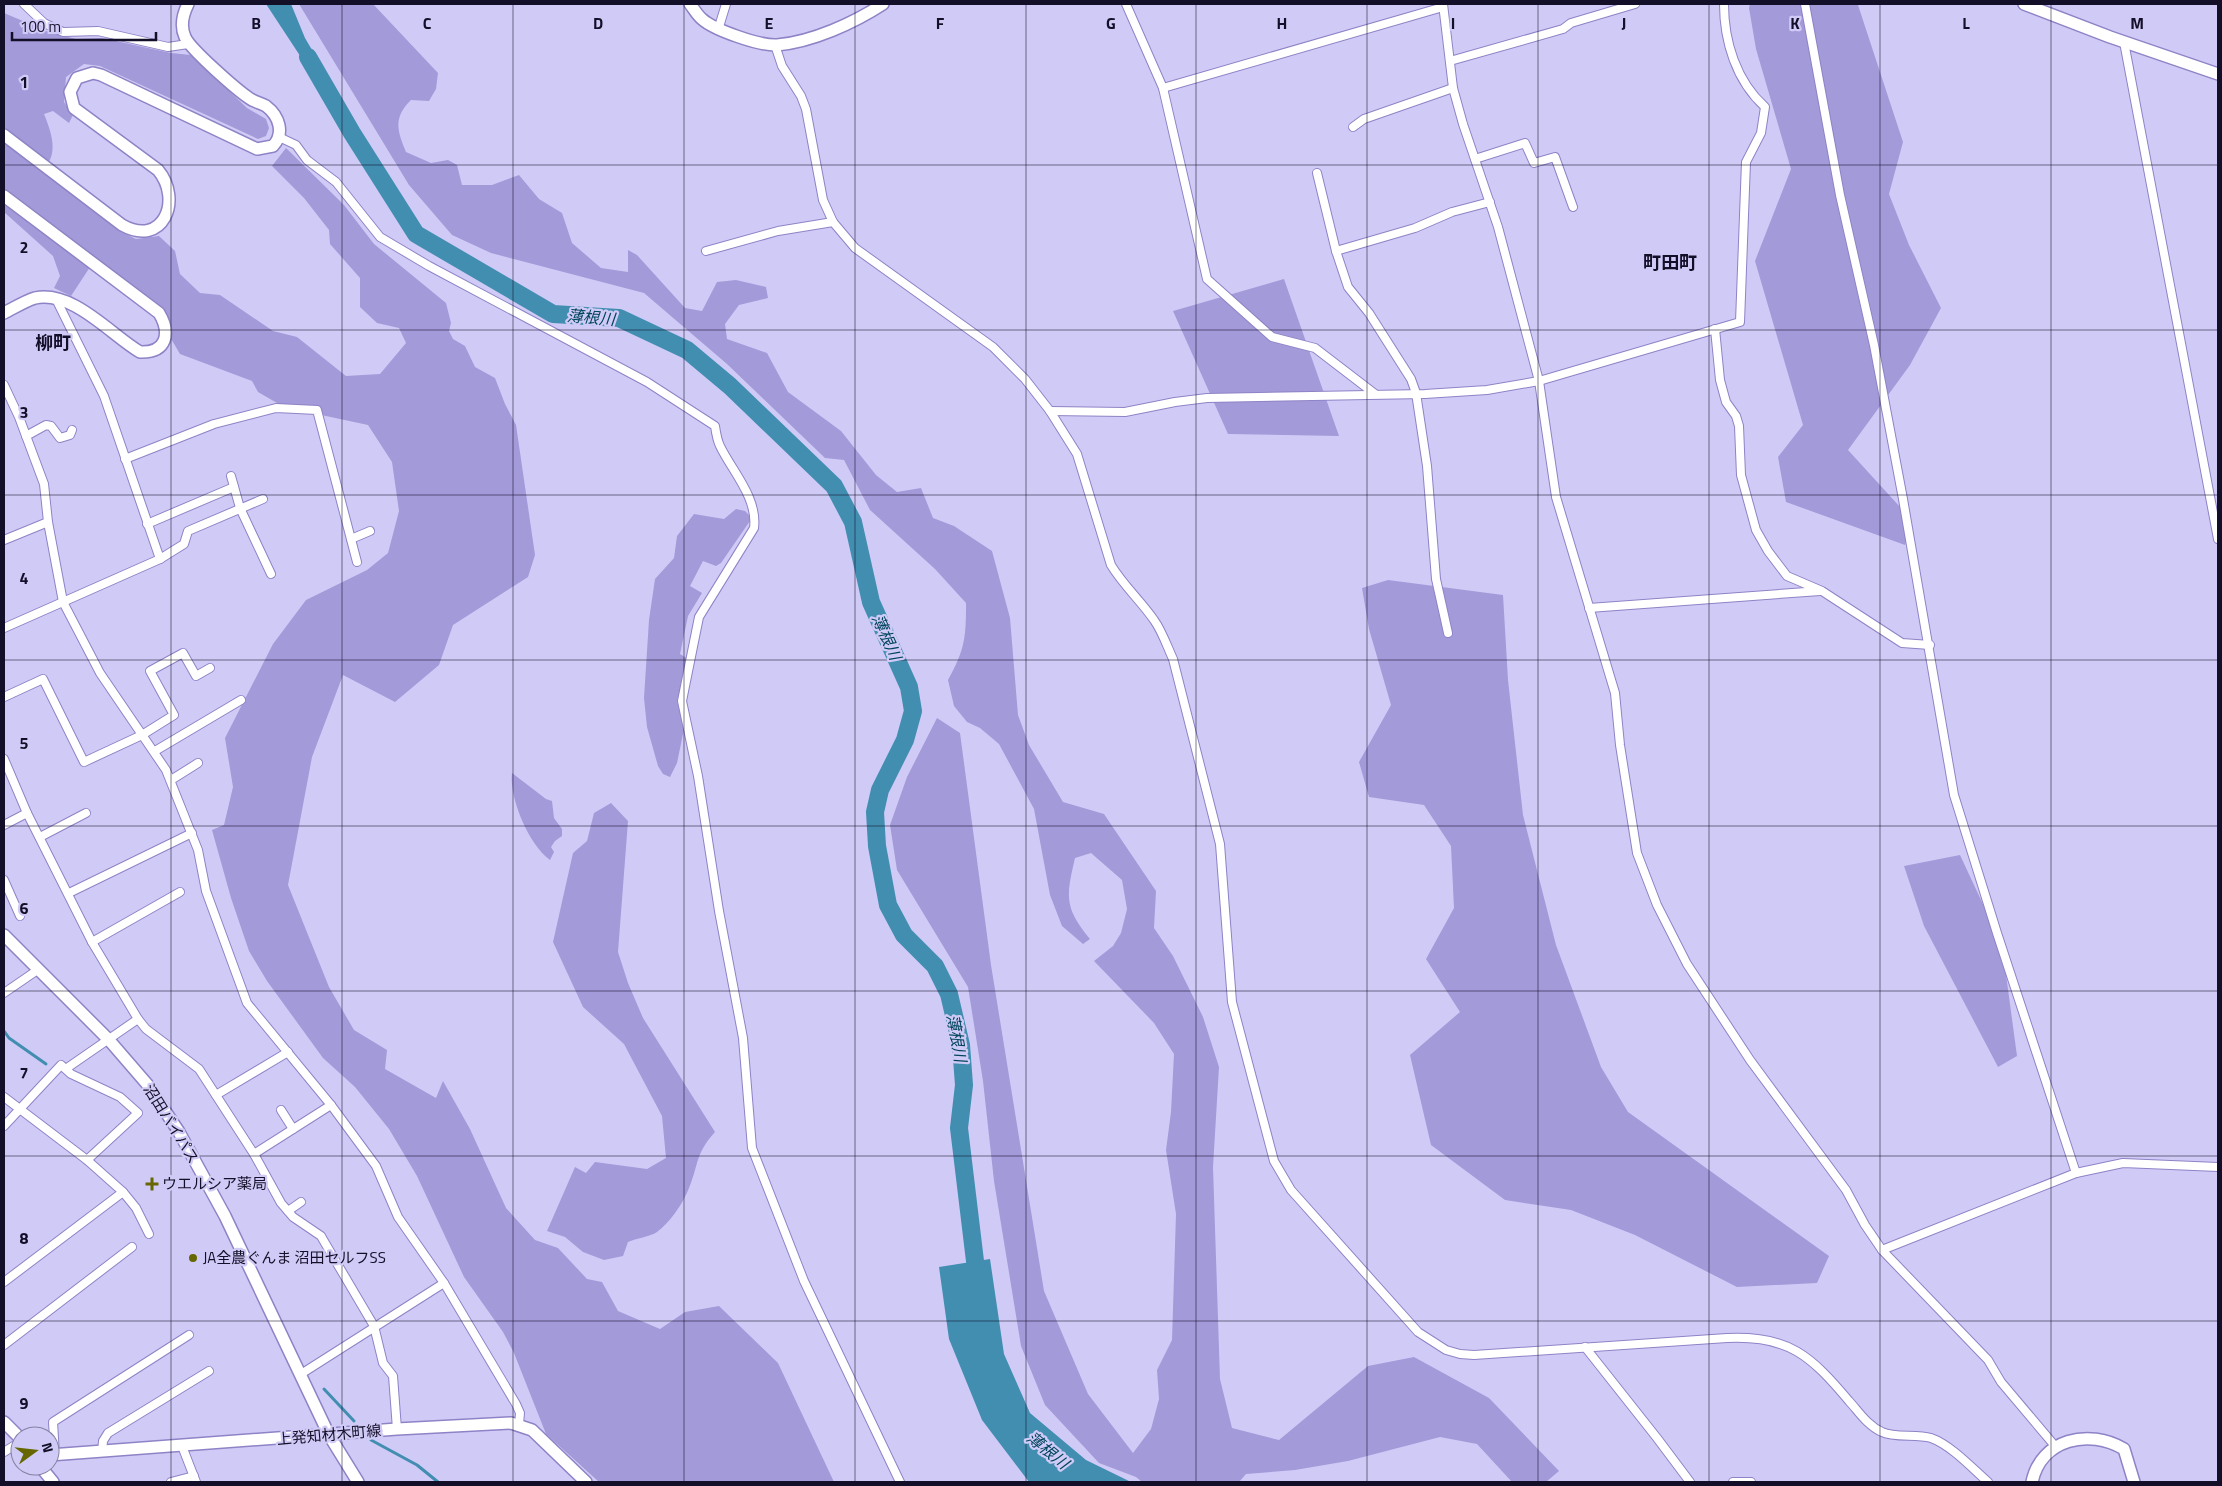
<svg xmlns="http://www.w3.org/2000/svg" width="2222" height="1486" font-family="'Titillium Web','Noto Sans JP',sans-serif">
<style>
.forest{fill:#a39ad9}
.water{fill:#428eb1}
.lines{fill:none;stroke-linecap:round;stroke-linejoin:round}
.stream{stroke:#428eb1;stroke-width:3}
.river{stroke:#428eb1;stroke-width:18}
.street-casing{stroke:#8e83c6;stroke-width:10}
.secondary-casing{stroke:#8e83c6;stroke-width:14}
.street{stroke:#fff;stroke-width:8}
.secondary{stroke:#fff;stroke-width:11}
.grid{fill:none;stroke:#140f28;stroke-width:1;stroke-opacity:0.55}
.poi-dot{fill:#666703;stroke:#d0cbf6;stroke-width:2}
.labels{text-anchor:middle;stroke-width:4.5;stroke-linejoin:round;paint-order:stroke}
.street-label{font-size:15px;fill:#140f28;stroke:#d0cbf6}
.poi-label{font-size:15px;fill:#140f28;stroke:#d0cbf6;text-anchor:start}
.water-label{font-size:16px;font-style:italic;fill:#00445d;stroke:#d0cbf6}
.quarter-label{font-size:18px;font-weight:bold;fill:#140f28;stroke:#d0cbf6}
.grid-label{font-size:16px;text-anchor:middle;font-weight:bold;fill:#140f28;stroke:#d0cbf6;stroke-width:4.5;stroke-linejoin:round;paint-order:stroke}
</style>
<rect width="100%" height="100%" fill="#d0cbf6"/>
<g class="forest">
<path d="M 299,4 L 373,4 L 438,73 L 436,89 L 429,101 L 411,100 C 393,118 397,130 406,152 L 431,163 L 448,160 L 457,165 L 462,185 L 492,185 L 519,175 L 539,199 L 562,213 L 572,243 L 601,268 L 628,272 L 628,250 L 637,255 L 685,308 L 702,311 L 717,282 L 736,280 L 766,287 L 768,298 L 739,305 L 725,324 L 727,339 L 767,353 L 788,392 L 841,431 L 876,475 L 897,492 L 921,488 L 933,518 L 954,526 L 992,551 L 1010,618 L 1018,715 L 1029,745 L 1063,802 L 1104,814 L 1156,891 L 1154,928 L 1173,956 L 1203,1017 L 1219,1067 L 1213,1167 L 1220,1379 L 1232,1428 L 1279,1440 L 1368,1366 L 1414,1357 L 1489,1398 L 1559,1471 L 1546,1482 L 1512,1482 L 1477,1444 L 1440,1437 L 1348,1461 L 1295,1470 L 1246,1474 L 1239,1482 L 1142,1482 L 1136,1477 L 1099,1463 L 1045,1405 L 1021,1346 L 994,1181 L 983,1081 L 968,987 L 897,870 L 890,825 L 907,777 L 937,718 L 960,733 L 991,965 L 1044,1291 L 1088,1394 L 1133,1453 L 1151,1429 L 1159,1399 L 1157,1370 L 1172,1340 L 1176,1214 L 1166,1150 L 1171,1112 L 1174,1054 L 1154,1023 L 1094,961 L 1113,946 L 1121,933 L 1127,909 L 1122,880 L 1091,853 L 1075,858 C 1066,897 1064,907 1090,939 L 1083,944 L 1062,926 L 1050,895 L 1034,809 L 999,744 L 980,728 L 967,722 L 954,706 L 948,680 C 965,649 966,638 966,603 L 935,569 L 870,510 L 844,460 L 825,458 L 727,364 L 644,293 L 491,253 L 452,235 L 409,185 Z"/>
<polygon points="1750,4 1858,5 1903,142 1889,194 1909,245 1941,308 1910,365 1848,450 1911,519 1905,545 1786,502 1778,457 1803,425 1755,261 1791,169 1756,49 1749,8"/>
<path d="M 4,13 L 49,32 L 76,39 L 102,38 L 171,53 L 191,55 L 247,108 L 266,119 L 269,128 L 266,136 L 258,139 L 100,66 L 84,64 L 66,77 L 64,102 L 73,115 L 69,123 L 53,111 L 44,114 C 50,129 57,147 49,162 L 4,127 Z"/>
<polygon points="4,143 121,232 136,239 159,236 175,251 180,274 200,293 220,295 273,331 297,337 346,376 380,374 406,343 399,328 377,323 360,307 360,278 330,244 329,230 304,198 272,166 286,148 344,205 374,244 446,303 451,323 449,331 453,339 465,346 475,367 495,378 505,404 516,425 535,555 528,577 453,625 439,665 395,702 343,675 312,757 288,885 329,987 354,1030 387,1050 385,1069 436,1098 443,1081 470,1129 506,1208 535,1240 558,1248 587,1279 602,1282 618,1311 660,1329 685,1312 719,1306 778,1363 834,1482 599,1482 546,1434 514,1353 503,1332 464,1277 417,1176 389,1129 355,1087 323,1058 267,981 249,951 231,898 212,830 224,825 233,787 225,738 273,644 306,600 367,570 388,553 399,511 392,462 368,425 284,407 258,392 252,381 180,354 170,337 170,329 4,191"/>
<polygon points="4,201 90,267 71,296 54,288 60,276 53,256 4,212"/>
<polygon points="1284,279 1339,436 1228,434 1173,311"/>
<polygon points="736,509 745,511 752,518 721,563 716,566 703,561 690,586 702,593 688,616 680,654 688,659 677,701 684,729 677,763 670,777 663,774 658,766 647,727 644,698 649,620 655,579 674,558 677,536 694,514 724,519"/>
<polygon points="1388,580 1503,595 1508,680 1523,815 1556,945 1601,1067 1628,1112 1829,1256 1817,1283 1737,1287 1635,1235 1571,1210 1505,1200 1431,1145 1410,1055 1460,1012 1426,959 1454,908 1451,846 1424,805 1369,797 1359,762 1391,705 1369,629 1362,588"/>
<path d="M 512,773 L 546,799 L 552,801 L 554,818 L 562,829 L 562,836 L 555,841 L 551,847 L 554,852 L 550,860 C 529,845 509,798 512,773 Z"/>
<path d="M 611,803 L 628,821 L 618,952 L 628,983 L 643,1018 L 715,1132 C 695,1154 699,1164 689,1188 C 683,1204 670,1222 657,1232 C 650,1237 636,1238 628,1242 L 623,1256 L 604,1260 L 583,1252 L 565,1237 L 547,1231 L 575,1167 L 586,1173 L 595,1162 L 647,1169 L 666,1158 L 662,1116 L 624,1044 L 583,1007 L 553,942 L 573,853 L 587,841 L 594,813 Z"/>
<polygon points="1960,855 2002,945 2017,1056 1998,1067 1924,926 1904,866"/>
</g>
<g class="water">
<polygon points="266,4 291,4 305,38 329,79 314,77"/>
<polygon points="990,1259 1004,1354 1030,1413 1086,1460 1131,1482 1029,1482 982,1420 949,1339 939,1267"/>
</g>
<g class="lines">
<g class="stream">
<polyline points="4,1031 9,1038 46,1064"/>
<polyline points="324,1389 354,1421"/>
<polyline points="371,1440 417,1465 438,1482"/>
</g>
<polyline class="river" points="308,57 352,133 416,234 553,314 619,318 687,350 730,386 834,486 853,522 871,602 909,687 913,711 905,740 880,790 875,812 877,846 888,905 904,935 935,966 949,994 961,1045 964,1085 959,1128 978,1286"/>
<defs>
<g id="street">
<polyline points="24,4 44,23 63,32 98,31 168,47 188,44"/>
<polyline points="1126,4 1163,88 1207,279 1272,337 1315,348 1375,394"/>
<polyline points="1443,4 1453,88 1463,124 1498,227 1539,381 1556,497 1615,693 1620,745 1637,853 1657,905 1687,964 1750,1060 1846,1190 1865,1225 1882,1250 1988,1360 2001,1382 2055,1446"/>
<polyline points="1805,4 1840,195 1874,345 1903,499 1954,795 1997,933 2076,1173"/>
<polyline points="718,30 726,4"/>
<polyline points="2124,42 2218,539"/>
<path d="M 775,45 L 782,66 L 801,96 L 806,109 L 823,200 L 833,222 L 855,248 L 993,347 L 1025,379 L 1050,411 L 1077,454 L 1111,565 C 1123,585 1141,601 1154,620 C 1162,631 1167,646 1173,659 L 1220,844 L 1232,1002 L 1274,1161 L 1291,1190 L 1418,1332 L 1446,1350 L 1460,1354 L 1474,1355 L 1727,1338 C 1789,1335 1811,1356 1849,1401 C 1859,1412 1868,1426 1882,1432 C 1894,1438 1916,1434 1931,1438 C 1951,1445 1973,1469 1988,1482"/>
<polyline points="1450,61 1563,29 1571,23 1635,4"/>
<polyline points="1163,88 1443,7"/>
<polyline points="1353,127 1364,119 1453,88"/>
<path d="M 279,137 L 296,145 L 307,160 L 336,182 L 380,237 L 429,266 L 647,382 L 715,426 C 716,433 717,440 720,446 C 732,471 758,498 754,528 L 699,617 L 682,701 L 698,776 L 719,911 L 743,1038 L 752,1148 L 804,1281 L 900,1482"/>
<polyline points="1475,159 1525,143 1534,163 1555,157 1573,207"/>
<polyline points="1317,173 1336,251"/>
<polyline points="706,251 778,231 833,222"/>
<polyline points="56,299 104,396 160,559"/>
<polyline points="1715,329 1720,380 1726,402 1736,416 1739,426 1741,475 1756,530 1768,551 1787,576 1822,591 1902,643 1930,645"/>
<polyline points="4,385 19,417 44,484 48,522 63,602 100,673 166,770 198,850 206,891 247,1003 331,1105 376,1166 398,1217 444,1283 516,1404 520,1413 519,1424"/>
<path d="M 1050,411 L 1125,412 L 1175,402 L 1207,398 L 1425,394 L 1487,390 L 1539,381 L 1740,322 L 1746,162 L 1761,133 L 1765,107 C 1736,81 1724,41 1724,4"/>
<polyline points="26,436 46,425 51,426 60,438 70,435 72,430"/>
<polyline points="125,459 214,424 276,408 317,410 357,562"/>
<polyline points="231,476 240,508 271,574"/>
<polyline points="147,524 234,487"/>
<polyline points="351,539 370,531"/>
<polyline points="4,540 48,522"/>
<polyline points="1589,608 1820,591"/>
<polyline points="4,628 160,559 184,544 188,531 263,499"/>
<polyline points="1448,633 1436,579 1427,466 1416,393 1411,379 1369,313 1348,287 1336,251 1415,228 1452,212 1490,202"/>
<polyline points="4,697 43,679 84,762 142,735 174,715 150,671 183,653 196,676 210,668"/>
<polyline points="155,751 241,700"/>
<polyline points="4,759 27,813 92,942 138,1019 146,1029 199,1069 254,1154 281,1203 293,1217 321,1236 325,1243 374,1326 383,1363 393,1376 397,1429"/>
<polyline points="171,780 198,763"/>
<polyline points="4,825 27,813"/>
<polyline points="40,837 86,813"/>
<polyline points="4,880 20,916"/>
<polyline points="69,893 192,833"/>
<polyline points="92,942 180,892"/>
<polyline points="4,993 39,969"/>
<polyline points="67,1068 138,1019"/>
<polyline points="216,1095 288,1052"/>
<polyline points="4,1097 87,1160 123,1192 4,1282"/>
<polyline points="281,1110 293,1129"/>
<polyline points="4,1126 61,1065 71,1074 120,1097 138,1113 87,1160"/>
<polyline points="254,1154 331,1105"/>
<polyline points="123,1192 136,1208 149,1234"/>
<polyline points="288,1211 301,1202"/>
<polyline points="1882,1250 2076,1173 2123,1163 2218,1167"/>
<polyline points="4,1345 132,1247"/>
<polyline points="1585,1347 1657,1438 1690,1482"/>
<polyline points="301,1374 444,1283"/>
<polyline points="182,1446 196,1482"/>
<polyline points="4,1452 20,1442"/>
<polyline points="102,1452 103,1441 108,1433 209,1371"/>
<polyline points="55,1455 53,1422 189,1335"/>
<polyline points="171,1482 194,1476"/>
<polyline points="1733,1482 1751,1482"/>
</g>
<g id="secondary">
<path d="M 690,4 C 694,9 697,15 702,19 C 714,30 760,46 777,45 C 812,42 854,23 883,4"/>
<polyline points="2024,4 2110,37 2218,74"/>
<path d="M 4,135 L 122,225 C 163,248 183,200 158,170 L 74,108 L 70,92 L 77,78 L 93,73 L 101,75 L 257,149 L 273,146 C 285,133 279,116 266,106 C 261,103 254,102 249,98 C 237,90 190,49 185,37 C 180,26 183,14 188,4"/>
<path d="M 4,196 L 159,313 C 171,333 167,353 140,352 C 111,335 73,290 35,298 C 25,301 14,308 4,313"/>
<polyline points="4,935 109,1040 147,1084 179,1132 225,1216 329,1435 358,1482"/>
<polyline points="4,1422 20,1438"/>
<polyline points="50,1455 397,1429 511,1423 532,1430 586,1482"/>
<polyline points="40,1466 53,1482"/>
<path d="M 2032,1482 C 2041,1439 2089,1428 2124,1449 L 2134,1482"/>
</g>
</defs>
<use href="#street" class="street-casing"/>
<use href="#secondary" class="secondary-casing"/>
<use href="#street" class="street"/>
<use href="#secondary" class="secondary"/>
</g>
<path class="grid" d="M 171,4 L 171,1482M 342,4 L 342,1482M 513,4 L 513,1482M 684,4 L 684,1482M 855,4 L 855,1482M 1026,4 L 1026,1482M 1196,4 L 1196,1482M 1367,4 L 1367,1482M 1538,4 L 1538,1482M 1709,4 L 1709,1482M 1880,4 L 1880,1482M 2051,4 L 2051,1482M 4,165 L 2218,165M 4,330 L 2218,330M 4,495 L 2218,495M 4,660 L 2218,660M 4,826 L 2218,826M 4,991 L 2218,991M 4,1156 L 2218,1156M 4,1321 L 2218,1321"/>
<g class="poi-dot">
<path d="M149.5 1176.5h5v5h5v5h-5v5h-5v-5h-5v-5h5z"/>
<circle cx="193" cy="1258" r="5"/>
</g>
<g class="labels">
<g class="street-label">
<text transform="translate(171 1124) rotate(58)" y="5">沼田バイパス</text>
<text transform="translate(329 1435) rotate(-5)" y="5">上発知材木町線</text>
</g>
<g class="poi-label">
<text x="162" y="1189">ウエルシア薬局</text>
<text x="203" y="1263">JA全農ぐんま 沼田セルフSS</text>
</g>
<g class="water-label">
<text transform="translate(591 317) rotate(5)" y="6">薄根川</text>
<text transform="translate(887 637) rotate(66)" y="6">薄根川</text>
<text transform="translate(957 1038) rotate(80)" y="6">薄根川</text>
<text transform="translate(1048 1450) rotate(39)" y="6">薄根川</text>
</g>
<g class="quarter-label">
<text x="1670" y="269">町田町</text>
<text x="53" y="349">柳町</text>
</g>
</g>
<g class="grid-label">
<text x="256" y="29">B</text>
<text x="427" y="29">C</text>
<text x="598" y="29">D</text>
<text x="769" y="29">E</text>
<text x="940" y="29">F</text>
<text x="1111" y="29">G</text>
<text x="1282" y="29">H</text>
<text x="1453" y="29">I</text>
<text x="1624" y="29">J</text>
<text x="1795" y="29">K</text>
<text x="1966" y="29">L</text>
<text x="2137" y="29">M</text>
<text x="24" y="88">1</text>
<text x="24" y="253">2</text>
<text x="24" y="418">3</text>
<text x="24" y="584">4</text>
<text x="24" y="749">5</text>
<text x="24" y="914">6</text>
<text x="24" y="1079">7</text>
<text x="24" y="1244">8</text>
<text x="24" y="1409">9</text>
</g>
<rect width="2222" height="1486" fill="none" stroke="#140f28" stroke-width="10"/>
<g transform="translate(35 1451) rotate(75)"><circle r="24" fill="#d0cbf6" stroke="#8580a4"/>
<path d="M0-4L9 19L0 12L-9 19Z" fill="#666703"/>
<text y="-8" font-size="14" font-weight="bold" text-anchor="middle" fill="#140f28">N</text>
</g>
<path d="M12 32v8h144v-8" fill="none" stroke="#140f28" stroke-width="2.5"/>
<text x="20" y="32" font-size="15" fill="#140f28" stroke="#d0cbf6" stroke-width="4" paint-order="stroke">100 m</text>
</svg>
